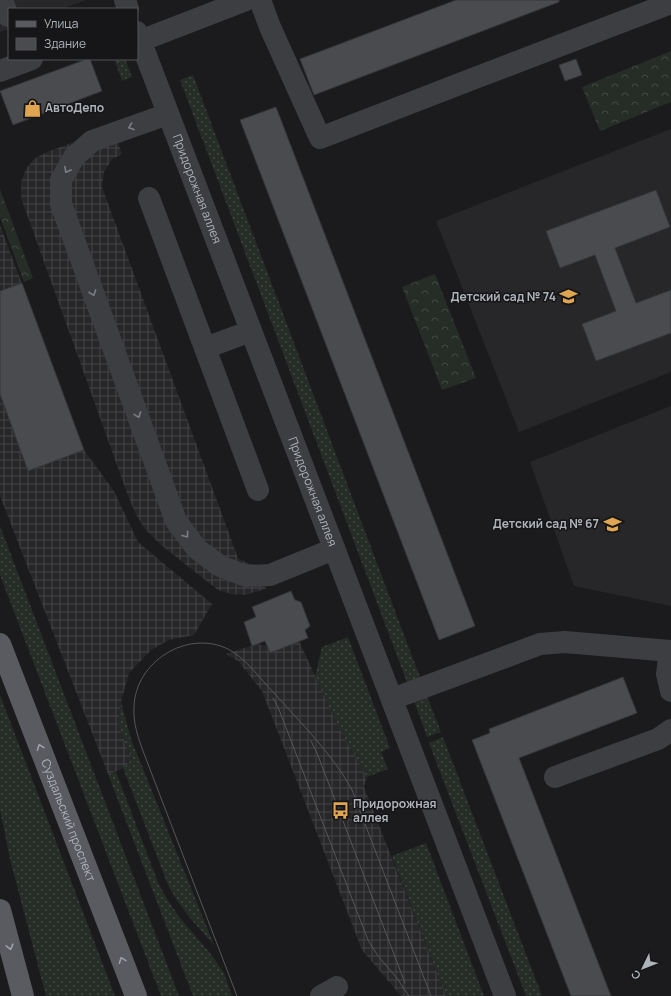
<svg xmlns="http://www.w3.org/2000/svg" width="671" height="996" font-family="Manrope,sans-serif">
<style>
.built{fill:#27272a}
.industrial{fill:url(#industrial-grid)}
.grass{fill:url(#grass-dots)}
.forest{fill:url(#forest-crowns)}
.building{fill:#4a4b4f;stroke:#353639}
.lines{fill:none;stroke-linecap:round;stroke-linejoin:round}
.minor{stroke:#3c3e42;stroke-width:22}
.major{stroke:#595b60;stroke-width:22}
.tram{stroke:#54565a;stroke-width:1}
.oneway{stroke:#7b7f85}
.oneway2{stroke:#9ea2a9}
.labels{text-anchor:middle;stroke-width:3;stroke-linejoin:round;paint-order:stroke}
.poi-label{font-size:12px;font-weight:bold;fill:#afb4bb;stroke:#161618;text-anchor:start}
.street-label{font-size:12px;fill:#afb4bb;stroke:#161618}
</style>
<defs>
<pattern id="industrial-grid" width="8" height="8" patternUnits="userSpaceOnUse"><rect width="8" height="8" fill="#27272a"/><path d="M0 4h8M4 0v8" fill="none" stroke="#444447"/></pattern>
<pattern id="grass-dots" width="8" height="8" patternUnits="userSpaceOnUse"><rect width="8" height="8" fill="#252d26"/><path d="M2 2h.1M6 6h.1" fill="none" stroke="#424944" stroke-width="1.8" stroke-linecap="round"/></pattern>
<pattern id="forest-crowns" width="20" height="18" patternUnits="userSpaceOnUse"><rect width="20" height="18" fill="#252d26"/><path d="M2 6a3 3 0 1 1 6 0M12 15a3 3 0 1 1 6 0" fill="none" stroke="#424944"/></pattern>
</defs>
<rect width="100%" height="100%" fill="#1b1b1d"/>
<g class="built">
<polygon points="0,0 86,0 62,9 9,9 9,29 0,32"/>
<polygon points="671,129 671,372 519,432 436,221"/>
<polygon points="671,406 671,606 574,586 530,462"/>
</g>
<g class="industrial">
<polygon points="113,128 122,154 112,159 104,172 102,187 238,558 249,564 256,565 266,589 245,595 231,594 218,590 161,545 145,529 135,513 127,493 21,198 21,182 26,169 34,159 47,152"/>
<polygon points="0,225 84,450 114,491 138,542 212,604 194,635 169,640 151,650 129,673 121,702 118,724 132,761 120,770 108,774 0,496"/>
<polygon points="299,641 339,728 367,777 364,787 446,996 401,996 362,950 262,691 238,661 226,654 257,644 267,646 270,652"/>
</g>
<g class="grass">
<polygon points="114,59 125,59 132,77 122,81"/>
<polygon points="193,75 421,680 408,685 180,80"/>
<polygon points="0,526 179,996 161,996 0,575"/>
<polygon points="348,637 390,748 381,752 388,769 367,777 339,728 315,676 322,647"/>
<polygon points="0,695 115,996 46,996 10,859 0,810"/>
<polygon points="427,696 441,732 427,737 414,701"/>
<path d="M 121,702 L 131,739 L 214,945 C 197,926 180,908 168,885 L 123,768 L 132,760 L 118,724 Z"/>
<polygon points="443,737 542,996 526,996 429,743"/>
<polygon points="116,772 159,885 169,902 180,918 210,953 224,973 232,996 193,996 108,774"/>
<polygon points="426,843 484,996 446,996 392,856"/>
</g>
<g class="forest">
<polygon points="671,51 671,102 600,131 582,87"/>
<polygon points="0,189 33,278 24,282 0,217"/>
<polygon points="435,274 476,378 442,390 402,287"/>
</g>
<g class="building">
<polygon points="456,0 559,0 559,2 314,95 300,59"/>
<polygon points="87,59 90,59 102,91 13,125 0,91"/>
<polygon points="576,59 582,75 565,81 559,65"/>
<polygon points="276,107 475,626 439,640 240,120"/>
<polygon points="656,190 670,227 615,248 636,303 671,290 671,333 596,361 582,324 616,311 595,255 560,268 546,231"/>
<polygon points="22,283 84,450 28,471 0,394 0,291"/>
<polygon points="291,591 295,600 301,602 310,626 305,630 308,638 270,653 265,641 252,646 244,622 256,617 252,607"/>
<polygon points="623,677 637,713 519,758 611,996 571,996 472,740 490,733 489,729"/>
</g>
<g class="lines">
<g class="minor">
<polyline points="2,0 8,16"/>
<polyline points="125,0 128,9"/>
<polyline points="260,0 270,27 320,138 475,78 671,3"/>
<path id="s1" d="M 137,32 L 505,996"/>
<polyline points="140,41 246,0"/>
<polyline points="0,71 32,59"/>
<polyline points="168,114 92,141 74,157 61,180 61,204 176,521 197,549 220,566 246,576 270,575 334,549"/>
<polyline points="149,198 258,490"/>
<polyline points="205,348 251,331"/>
<polyline points="670,651 667,674 671,691"/>
<polyline points="392,699 540,644 565,642 671,651"/>
<polyline points="555,777 658,739 671,730"/>
<polyline points="321,996 337,987"/>
</g>
<g class="major">
<path id="s2" d="M 0,644 L 136,996"/>
<polyline points="0,910 23,996"/>
</g>
<g class="tram">
<polyline points="273,698 278,707 368,940 378,956 396,977 409,996"/>
<polyline points="311,741 317,753 405,983"/>
<path d="M 237,996 L 143,751 C 138,737 133,723 134,707 C 135,662 187,629 228,649 C 247,659 259,678 274,693 C 300,722 334,756 352,790 L 431,996"/>
</g>
</g>
<defs><path id="oneway-chevron" d="M-2-3.5L2.5 0L-2 3.5" fill="none" stroke-width="1.6" stroke-linecap="round" stroke-linejoin="round"/></defs>
<g class="oneway">
<use href="#oneway-chevron" transform="translate(131 127) rotate(160)"/>
<use href="#oneway-chevron" transform="translate(67 170) rotate(119)"/>
<use href="#oneway-chevron" transform="translate(93 293) rotate(70)"/>
<use href="#oneway-chevron" transform="translate(138 415) rotate(70)"/>
<use href="#oneway-chevron" transform="translate(186 535) rotate(53)"/>
</g>
<g class="oneway2">
<use href="#oneway-chevron" transform="translate(40 747) rotate(-111)"/>
<use href="#oneway-chevron" transform="translate(10 947) rotate(75)"/>
<use href="#oneway-chevron" transform="translate(122 960) rotate(-111)"/>
</g>
<defs>
<symbol id="shop-bare" viewBox="-9 -9 18 18"><path d="M-5-2.5h2.3a2.7 3.5 0 0 1 5.4 0H5L5.5 6h-11ZM-1.5-2.5h3a1.5 2.3 0 0 0-3 0Z" fill="#e0a550" stroke="#161618" stroke-width="2.5" paint-order="stroke"/></symbol>
<symbol id="school-bare" viewBox="-9 -9 18 18"><path d="M0-5L7-2L0 1L-7-2ZM-4 1L0 2.5L4 1V4Q0 6-4 4Z" fill="#e0a550" stroke="#161618" stroke-width="2.5" paint-order="stroke"/></symbol>
<symbol id="bus-bare" viewBox="-9 -9 18 18"><path d="M-5-6H5V4H4V6H2V4H-2V6H-4V4H-5ZM-3.5-4V0h7V-4ZM-3.5 1.2v1.5H-2V1.2ZM2 1.2v1.5H3.5V1.2Z" fill="#e0a550" stroke="#161618" stroke-width="2.5" paint-order="stroke"/></symbol>
</defs>
<g fill-rule="evenodd">
<use href="#shop-bare" x="20" y="96" width="25" height="25"/>
<use href="#school-bare" x="556" y="284" width="25" height="25"/>
<use href="#school-bare" x="600" y="512" width="25" height="25"/>
<use href="#bus-bare" x="328" y="798" width="25" height="25"/>
</g>
<g class="labels">
<g class="poi-label">
<text x="45" y="112">АвтоДепо</text>
<text x="556" y="301" text-anchor="end">Детский сад № 74</text>
<text x="599" y="528" text-anchor="end">Детский сад № 67</text>
<text x="353" y="808">Придорожная<tspan x="353" dy="14">аллея</tspan></text>
</g>
<g class="street-label">
<text dy="4" stroke="none"><textPath href="#s1" startOffset="168">Придорожная аллея</textPath></text>
<text dy="4" stroke="none"><textPath href="#s1" startOffset="492">Придорожная аллея</textPath></text>
<text dy="4" stroke="none"><textPath href="#s2" startOffset="189">Суздальский проспект</textPath></text>
</g>
</g>
<rect x="8" y="8" width="130" height="52" fill="#161618" stroke="#535559"/>
<rect x="16" y="21" width="20" height="6" fill="#595b60" stroke="#535559"/>
<text x="44" y="28" font-size="12" fill="#afb4bb">Улица</text>
<rect x="16" y="38" width="20" height="12" fill="#4a4b4f" stroke="#535559"/>
<text x="44" y="48" font-size="12" fill="#afb4bb">Здание</text>
<g transform="translate(643 968) rotate(227)" stroke="#161618" stroke-width="3" paint-order="stroke">
<path d="M0-3L7 15L0 10L-7 15Z" fill="#afb4bb"/>
<text y="-6" font-size="11" font-weight="bold" text-anchor="middle" fill="#afb4bb">С</text>
</g>
</svg>
